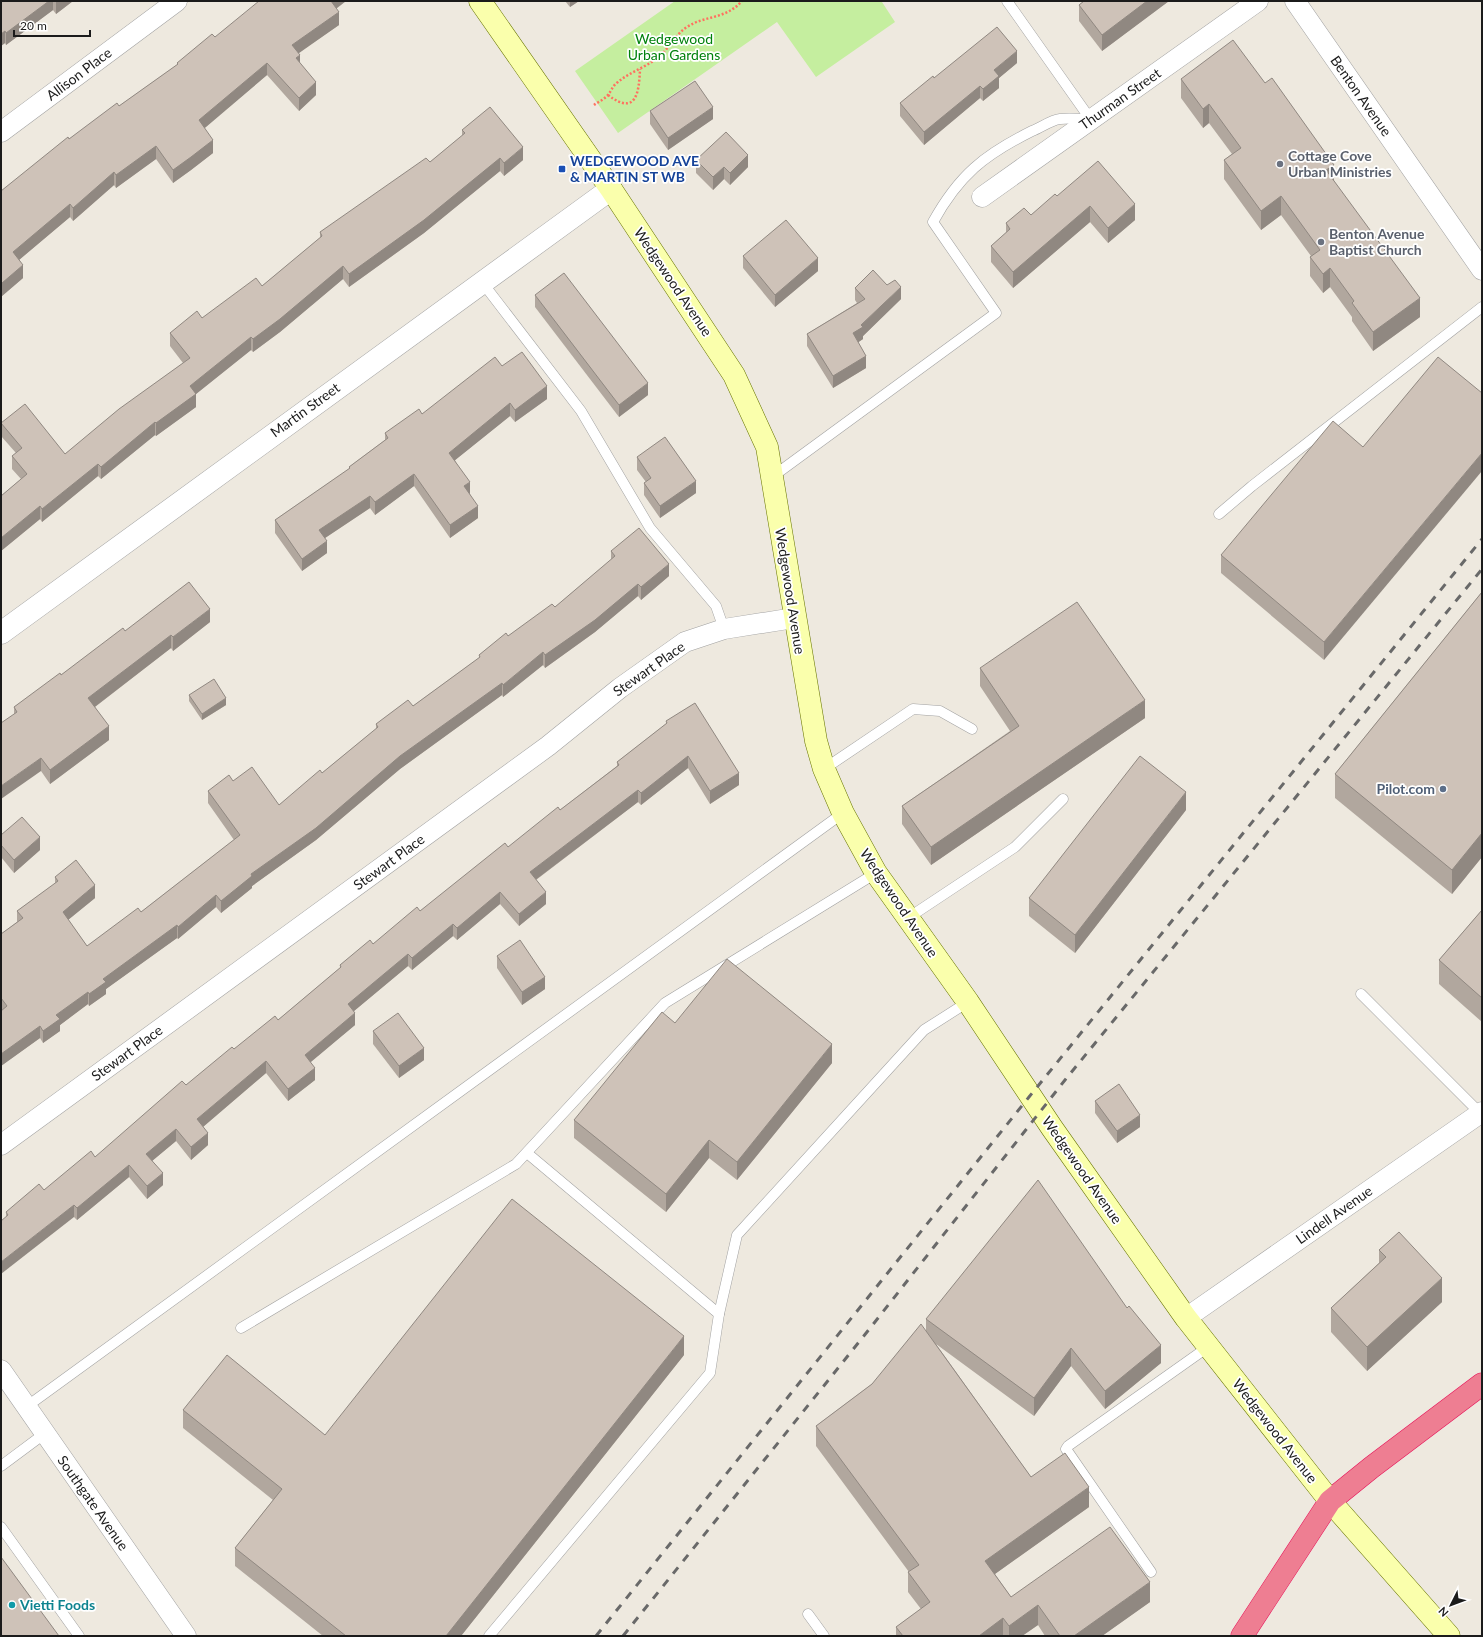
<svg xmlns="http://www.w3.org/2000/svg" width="1483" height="1637" font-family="Lato,sans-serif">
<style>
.grass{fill:#c5ee9f}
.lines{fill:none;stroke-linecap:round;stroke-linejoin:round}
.service-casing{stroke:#a2a2a2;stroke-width:11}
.minor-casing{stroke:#a2a2a2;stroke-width:21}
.tertiary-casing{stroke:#a2a2a2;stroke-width:23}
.secondary-casing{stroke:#677400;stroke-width:23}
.motorway-casing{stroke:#e61259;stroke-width:23}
.path{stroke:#ff715f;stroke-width:2.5;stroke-dasharray:2 2;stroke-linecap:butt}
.service{stroke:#fff;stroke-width:10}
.minor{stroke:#fff;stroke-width:20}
.tertiary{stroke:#fff;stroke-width:22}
.secondary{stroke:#faffac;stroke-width:22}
.motorway{stroke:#ee7e92;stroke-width:22}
.rail{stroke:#696969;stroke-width:3;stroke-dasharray:8 8;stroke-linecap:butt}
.wall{fill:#b1a79e}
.shaded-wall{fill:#908881}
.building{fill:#cec2b8;stroke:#908881}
.worship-dot{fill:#6b7280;stroke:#fff;stroke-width:1.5}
.transit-dot{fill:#1a4fb4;stroke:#fff;stroke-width:1.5}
.service-dot{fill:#5c6f8a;stroke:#fff;stroke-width:1.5}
.culture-dot{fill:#0f9aa8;stroke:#fff;stroke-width:1.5}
.labels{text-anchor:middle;stroke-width:3.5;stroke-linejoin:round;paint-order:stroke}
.park-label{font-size:14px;fill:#01810c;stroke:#fff}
.street-label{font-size:14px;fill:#1b1b1b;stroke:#fff}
.worship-label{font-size:14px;font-weight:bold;fill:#5b616d;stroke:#fff;text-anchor:start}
.transit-label{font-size:14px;font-weight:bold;fill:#164399;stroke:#fff;text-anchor:start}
.service-label{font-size:14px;font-weight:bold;fill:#4e5e75;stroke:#fff;text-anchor:end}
.culture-label{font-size:14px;font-weight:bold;fill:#0d838f;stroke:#fff;text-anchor:start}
</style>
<rect width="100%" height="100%" fill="#eee9df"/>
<polygon class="grass" points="675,1 883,1 882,2 895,22 816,77 777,22 618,133 575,71"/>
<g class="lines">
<defs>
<g id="service">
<polyline points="1007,1 1091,120"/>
<polyline points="482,282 581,411 650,528 716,606 724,629"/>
<path d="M 772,477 L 996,313 L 933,222 C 959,175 984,155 1032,131 C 1040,128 1051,120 1060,119 C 1069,118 1078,119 1087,119"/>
<polyline points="1219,514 1252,486 1482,307"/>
<polyline points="824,769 913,709 940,711 972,729"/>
<polyline points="908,918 1015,847 1063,799"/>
<polyline points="1361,994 1480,1113"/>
<polyline points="527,1153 719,1314"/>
<polyline points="241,1328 516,1164 665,1003 876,873"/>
<polyline points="26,1407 843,813"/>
<polyline points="1,1466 44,1434"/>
<polyline points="1,1527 79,1636"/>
<polyline points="1151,1572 1066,1449 1068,1446 1208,1347"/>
<polyline points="808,1614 824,1636"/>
<polyline points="489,1636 710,1373 719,1314 737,1235 924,1030 968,1002"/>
</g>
<g id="minor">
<polyline points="1295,1 1482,270"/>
<polyline points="1,132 177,1"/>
<polyline points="982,197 1258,1"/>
<polyline points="1,1145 548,746 620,688 685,642 724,629 794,618"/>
<polyline points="1186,1318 1482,1112"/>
<polyline points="1,1370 186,1636"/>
</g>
<polyline id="tertiary" points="1,633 611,189"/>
<polyline id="secondary" points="480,1 611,189 734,375 767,447 816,741 824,769 843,813 876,873 968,1002 1052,1128 1186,1318 1330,1501 1449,1636"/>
<polyline id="motorway" points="1242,1636 1330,1501 1372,1467 1482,1384"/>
</defs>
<use href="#service" class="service-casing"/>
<use href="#minor" class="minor-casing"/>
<use href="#tertiary" class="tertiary-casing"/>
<use href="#secondary" class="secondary-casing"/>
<use href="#motorway" class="motorway-casing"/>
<g class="path">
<path d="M 608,95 C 637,117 639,91 640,69"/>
<path d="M 594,105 C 598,102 603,100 607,96 C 611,92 612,86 618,82 C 631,71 650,66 662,54 C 671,45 676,34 687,27 C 705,15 725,20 742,1"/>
</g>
<use href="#service" class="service"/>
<use href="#minor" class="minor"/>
<use href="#tertiary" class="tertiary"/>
<use href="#secondary" class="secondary"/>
<use href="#motorway" class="motorway"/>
<g class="rail">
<polyline points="596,1636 1029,1097 1482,539"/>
<polyline points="623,1636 871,1327 1065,1080 1482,569"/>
</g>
</g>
<g class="wall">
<polygon points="1,1 73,1 56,14 53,10 6,45 5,43 1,46"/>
<polygon points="346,1 336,9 339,25 298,53 300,63 316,95 299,111 267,75 204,128 213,153 191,170 173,183 156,159 116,188 114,185 73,221 70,217 19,260 23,278 2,296 1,295 1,191 69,139 119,106 177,65 177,63 215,37"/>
<polygon points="565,1 579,1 570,7"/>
<polygon points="1084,1 1169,1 1102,51 1079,21 1079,5"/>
<polygon points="1017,63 999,78 999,88 983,101 980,98 924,145 900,116 900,103 934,78"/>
<polygon points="1181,79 1334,181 1420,317 1373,351 1352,321 1352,317 1330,287 1323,293 1310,276 1310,257 1311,256 1281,215 1261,230 1224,179 1224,160 1232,154 1209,123 1203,128 1181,98"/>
<polygon points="650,111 713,119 668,150 650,124"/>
<polygon points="462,130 523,160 504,176 500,171 424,233 349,287 343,279 280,332 253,352 251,350 196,394 196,407 156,436 155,435 101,479 98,476 42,522 40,519 1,551 1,496 21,479 12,469 12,456 16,453 1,436 1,423 65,454 183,363 170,346 170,333 202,318 262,286 320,238 320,232 430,162 462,136"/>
<polygon points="696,160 748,167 730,185 724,179 713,190 696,173"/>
<polygon points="1057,196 1135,220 1108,243 1090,222 1013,288 991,262 991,246 1006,233 1006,223 1031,215"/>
<polygon points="743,256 818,271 775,307 743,268"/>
<polygon points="855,288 901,299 863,336 863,339 858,342 866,368 833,388 807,346 807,334 857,303 855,300"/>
<polygon points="535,295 648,395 619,417 535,307"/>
<polygon points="502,366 547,399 515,422 510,416 455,460 470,494 478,518 450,538 414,486 375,515 370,508 325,538 327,553 302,571 275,533 275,520 349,469 349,467 385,440 385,433 422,414"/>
<polygon points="1363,447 1324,660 1221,573 1221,555"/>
<polygon points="637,457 696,493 660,518 644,495 644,483 646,482 637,470"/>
<polygon points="611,551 669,576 641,600 638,596 595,632 545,668 543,665 503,697 502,695 400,769 316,840 252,886 252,888 221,913 216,907 178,939 177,938 106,989 106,994 89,1006 88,1004 60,1025 60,1031 43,1043 40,1038 1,1066 1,934 17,922 17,911 55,884 55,877 95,898 68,920 87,946 141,912 234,840 208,803 208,791 233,781 279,805 322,773 376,729 376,724 413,706 479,658 479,655 508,636 555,607 611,560"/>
<polygon points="1482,592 1482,857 1452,894 1335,798 1335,774"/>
<polygon points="210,622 173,651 171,648 95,707 109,740 50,784 41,771 14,714 14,707 61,675 125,631"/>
<polygon points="980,668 1145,718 931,865 902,824 902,806 1010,731 980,686"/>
<polygon points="189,695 226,705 202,720 189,701"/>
<polygon points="666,721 739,785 710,804 688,768 641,805 638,802 536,880 546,904 519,926 500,904 457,940 453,936 412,970 408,966 354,1011 355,1025 310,1062 315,1080 288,1101 266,1073 203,1127 208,1145 191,1160 176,1141 152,1161 163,1185 147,1199 129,1177 77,1220 74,1217 6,1217 6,1212 44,1190 95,1157 186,1085 234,1049 278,1020 340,968 340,965 373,944 420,911 560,810 617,766 617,762 666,724"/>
<polygon points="1186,810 1075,953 1029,916 1029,898"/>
<polygon points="1,835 40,850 14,873 1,857"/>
<polygon points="1482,910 1482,1022 1439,984 1439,960"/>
<polygon points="497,956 545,989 522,1005 497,968"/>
<polygon points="675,1023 832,1063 737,1180 709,1158 666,1212 574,1138 574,1120"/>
<polygon points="373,1031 424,1060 399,1078 373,1044"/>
<polygon points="1095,1101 1140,1127 1117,1143 1095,1113"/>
<polygon points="1379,1250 1442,1302 1367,1371 1331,1332 1331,1308 1379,1263"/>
<polygon points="1127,1308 1161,1363 1105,1409 1071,1366 1034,1416 936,1344 1031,1477 1089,1507 995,1574 1011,1597 1150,1602 1102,1636 1045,1636 1038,1625 1022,1636 896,1636 896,1627 921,1609 908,1592 908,1572 909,1572 816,1446 816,1426 872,1384 926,1331 926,1319"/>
<polygon points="684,1355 461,1636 323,1636 235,1566 235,1548 273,1500 183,1428 183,1410 325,1435"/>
</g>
<g class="shaded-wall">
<polygon points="49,1 53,1 53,10 6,45 6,33"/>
<polygon points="56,1 73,1 56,14"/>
<polygon points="330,1 346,1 330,13"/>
<polygon points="570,1 579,1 570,7"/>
<polygon points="1147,1 1169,1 1102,51 1102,35"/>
<polygon points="339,12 339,25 292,58 292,45"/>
<polygon points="5,31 5,43 1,46 1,34"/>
<polygon points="1017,51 1017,63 999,78 999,88 983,101 983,89 994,70"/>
<polygon points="300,55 300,68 296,58"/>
<polygon points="267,63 267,75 199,133 199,120"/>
<polygon points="316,82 316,95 299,111 299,98"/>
<polygon points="980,86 980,98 924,145 924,132"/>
<polygon points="1209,104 1209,123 1203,128 1203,109"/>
<polygon points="713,107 713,119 668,150 668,138"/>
<polygon points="213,140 213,153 191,170 173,183 173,170"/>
<polygon points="156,146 156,159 116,188 116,175"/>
<polygon points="523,147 523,160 504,176 504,163"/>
<polygon points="748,155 748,167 730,185 730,173"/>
<polygon points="500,158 500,171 424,233 349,287 349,274"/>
<polygon points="1334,165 1334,184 1326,170"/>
<polygon points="724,167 724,179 713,190 713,177"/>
<polygon points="114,172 114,185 73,221 73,208"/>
<polygon points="1281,196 1281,215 1261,230 1261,211"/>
<polygon points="70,204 70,217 13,265 13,252"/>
<polygon points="1135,204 1135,220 1108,243 1108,228"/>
<polygon points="1090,206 1090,222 1013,288 1013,272"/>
<polygon points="818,258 818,271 775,307 775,295"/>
<polygon points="23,265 23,278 2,296 2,283"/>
<polygon points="343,266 343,279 280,332 253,352 253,339"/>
<polygon points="1330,268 1330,287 1323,293 1323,274"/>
<polygon points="901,287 901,299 863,336 863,339 853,346 853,333"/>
<polygon points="1420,298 1420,317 1373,351 1373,332"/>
<polygon points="251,337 251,350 196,394 196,407 156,436 156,423 190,386"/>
<polygon points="866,356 866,368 833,388 833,376"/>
<polygon points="648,383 648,395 619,417 619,405"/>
<polygon points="547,386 547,399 515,422 515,410"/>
<polygon points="510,403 510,416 449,465 449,453"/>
<polygon points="155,422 155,435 101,479 101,467"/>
<polygon points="1482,453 1482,471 1324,660 1324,642"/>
<polygon points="98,464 98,476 42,522 42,509"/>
<polygon points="414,474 414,486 375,515 375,502"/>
<polygon points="696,481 696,493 660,518 660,506"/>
<polygon points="470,482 470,494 464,498 464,486"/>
<polygon points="370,496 370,508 319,542 319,530"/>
<polygon points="40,506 40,519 1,551 1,538"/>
<polygon points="478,506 478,518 450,538 450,525"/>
<polygon points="327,541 327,553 302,571 302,559"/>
<polygon points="669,564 669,576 641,600 641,587"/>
<polygon points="638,584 638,596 595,632 545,668 545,655"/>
<polygon points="210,609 210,622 173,651 173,637"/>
<polygon points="171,635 171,648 88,712 88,698"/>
<polygon points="543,652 543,665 503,697 503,685"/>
<polygon points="502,683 502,695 400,769 316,840 252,886 252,888 221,913 221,901 251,874 400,756"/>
<polygon points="226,698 226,705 202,720 202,714"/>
<polygon points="1145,700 1145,718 931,865 931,847"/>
<polygon points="109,726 109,740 50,784 50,770"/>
<polygon points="688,756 688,768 641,805 641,793"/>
<polygon points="41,758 41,771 1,799 1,786"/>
<polygon points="739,773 739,785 710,804 710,791"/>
<polygon points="638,790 638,802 530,884 530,872"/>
<polygon points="1186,792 1186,810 1075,953 1075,935"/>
<polygon points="1482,833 1482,857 1452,894 1452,870"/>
<polygon points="40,837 40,850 14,873 14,860"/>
<polygon points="95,885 95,898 63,924 63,912"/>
<polygon points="500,892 500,904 457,940 457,928"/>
<polygon points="546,892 546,904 519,926 519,914"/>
<polygon points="216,895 216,907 178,939 178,927"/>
<polygon points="453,924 453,936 412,970 412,958"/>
<polygon points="177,925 177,938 106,989 106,994 89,1006 89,994 103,979"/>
<polygon points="408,954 408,966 348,1016 348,1004"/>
<polygon points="545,977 545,989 522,1005 522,992"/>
<polygon points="88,992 88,1004 60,1025 60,1031 43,1043 43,1031 56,1015"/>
<polygon points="355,1013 355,1025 305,1067 305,1055"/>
<polygon points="40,1026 40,1038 1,1066 1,1054"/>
<polygon points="832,1044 832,1063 737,1180 737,1162"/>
<polygon points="424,1048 424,1060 399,1078 399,1066"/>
<polygon points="266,1061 266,1073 197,1132 197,1119"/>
<polygon points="315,1068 315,1080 288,1101 288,1089"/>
<polygon points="1140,1115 1140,1127 1117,1143 1117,1131"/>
<polygon points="176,1129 176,1141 146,1166 146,1154"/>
<polygon points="208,1133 208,1145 191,1160 191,1147"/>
<polygon points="709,1140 709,1158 666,1212 666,1194"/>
<polygon points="129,1165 129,1177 77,1220 77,1208"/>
<polygon points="163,1173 163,1185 147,1199 147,1186"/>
<polygon points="74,1205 74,1217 1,1274 1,1262"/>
<polygon points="1442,1278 1442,1302 1367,1371 1367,1347"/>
<polygon points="684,1336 684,1355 461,1636 446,1636"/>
<polygon points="1161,1345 1161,1363 1105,1409 1105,1391"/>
<polygon points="1071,1348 1071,1366 1034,1416 1034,1398"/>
<polygon points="1089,1487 1089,1507 985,1581 985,1561"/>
<polygon points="1150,1582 1150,1602 1102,1636 1074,1636"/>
<polygon points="1038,1605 1038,1625 1022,1636 1009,1636 1009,1626"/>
<polygon points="1003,1618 1003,1636 979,1636"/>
</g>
<g class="building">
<polygon points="1,1 49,1 6,33 5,31 1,34"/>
<polygon points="259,1 331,1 339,12 292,45 300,55 296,58 316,82 299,98 267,63 199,120 213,140 191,157 173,170 156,146 116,175 114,172 73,208 70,204 13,252 23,265 2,283 1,282 1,191 68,137 69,139 117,103 119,106 178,64 177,63 212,34 215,37"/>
<polygon points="1084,1 1147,1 1102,35 1079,5"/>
<polygon points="997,27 1017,51 994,70 999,76 983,89 980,86 924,132 900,103 933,76 934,78"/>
<polygon points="1233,40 1265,83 1272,78 1334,165 1326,170 1420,298 1373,332 1352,303 1354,301 1330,268 1323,274 1310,257 1320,250 1281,196 1261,211 1224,160 1241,148 1209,104 1203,109 1181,79"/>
<polygon points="695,81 713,107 668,138 650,111"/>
<polygon points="490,107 523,147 504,163 500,158 424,220 349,274 343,266 280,319 253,339 251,337 190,386 196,394 156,423 155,422 101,467 98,464 42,509 40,506 1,538 1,496 27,474 12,456 22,448 1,423 25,404 65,454 119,409 190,358 170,333 197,311 202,318 256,278 262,286 322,236 320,232 426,158 430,162 465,133 462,130"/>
<polygon points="726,132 748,155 730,173 724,167 713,177 696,160"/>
<polygon points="1098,161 1135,204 1108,228 1090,206 1013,272 991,246 1010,229 1006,223 1024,208 1031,215 1055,194 1057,196"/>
<polygon points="786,220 818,258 775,295 743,256"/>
<polygon points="873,270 887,285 895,280 901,287 861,325 863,327 853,333 866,356 833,376 807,334 865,299 855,288"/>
<polygon points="564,273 648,383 619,405 535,295"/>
<polygon points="522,352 547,386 515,410 510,403 449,453 470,482 464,486 478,506 450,525 414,474 375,502 370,496 319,530 327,541 302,559 275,520 350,468 349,467 388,438 385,433 419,409 422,414 495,357 502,366"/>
<polygon points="1438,357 1482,393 1482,453 1324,642 1221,555 1333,421 1363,447"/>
<polygon points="665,437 696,481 660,506 644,483 651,478 637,457"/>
<polygon points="639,528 669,564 641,587 638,584 595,620 545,655 543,652 503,685 502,683 400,756 316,828 251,874 252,876 221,901 216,895 178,927 177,925 103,979 106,982 89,994 88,992 56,1015 60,1019 43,1031 40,1026 1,1054 1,1011 7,1006 1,998 1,934 23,918 17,911 58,881 55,877 76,860 95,885 63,912 87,946 138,908 141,912 240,835 208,791 229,775 233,781 252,767 279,805 320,770 322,773 378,727 376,724 408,700 413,706 480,657 479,655 506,633 508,636 552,604 555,607 615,556 611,551"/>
<polygon points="189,582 210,609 173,637 171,635 88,698 109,726 50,770 41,758 1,786 1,723 17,712 14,707 60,673 61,675 123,628 125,631"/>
<polygon points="1482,592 1482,833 1452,870 1335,774"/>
<polygon points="1077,602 1145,700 931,847 902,806 1019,726 980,668"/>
<polygon points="214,679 226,698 202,714 189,695"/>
<polygon points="695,703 739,773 710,791 688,756 641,793 638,790 530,872 546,892 519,914 500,892 457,928 453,924 412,958 408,954 348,1004 355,1013 305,1055 315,1068 288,1089 266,1061 197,1119 208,1133 191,1147 176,1129 146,1154 163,1173 147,1186 129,1165 77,1208 74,1205 1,1262 1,1221 8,1215 6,1212 39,1184 44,1190 91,1151 95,1157 182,1081 186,1085 232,1047 234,1049 275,1016 278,1020 341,967 340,965 370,940 373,944 417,907 420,911 505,843 508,847 558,807 560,810 619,765 617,762 667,723 666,721"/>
<polygon points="1140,756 1186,792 1075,935 1029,898"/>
<polygon points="22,817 40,837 14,860 1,845 1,835"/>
<polygon points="1482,910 1482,998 1439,960"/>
<polygon points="520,940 545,977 522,992 497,956"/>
<polygon points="727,959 832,1044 737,1162 709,1140 666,1194 574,1120 662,1012 675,1023"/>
<polygon points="398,1013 424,1048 399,1066 373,1031"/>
<polygon points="1119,1084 1140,1115 1117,1131 1095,1101"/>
<polygon points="1038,1180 1127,1308 1129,1306 1161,1345 1105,1391 1071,1348 1034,1398 926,1319"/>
<polygon points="512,1199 684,1336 446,1636 346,1636 235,1548 282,1489 183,1410 227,1355 325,1435"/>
<polygon points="1399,1232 1442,1278 1367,1347 1331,1308 1386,1257 1379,1250"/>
<polygon points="921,1324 1031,1477 1065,1453 1089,1487 985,1561 1011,1597 1110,1527 1150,1582 1074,1636 1060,1636 1038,1605 1009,1626 1003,1618 979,1636 903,1636 896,1627 930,1602 908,1572 919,1565 816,1426 872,1384"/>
<polygon points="1,1557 59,1636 1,1636"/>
</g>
<g class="worship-dot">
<circle cx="1280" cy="164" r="4"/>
<circle cx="1321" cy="242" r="4"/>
</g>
<rect class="transit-dot" x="558" y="165" width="8" height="8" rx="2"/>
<circle class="service-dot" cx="1443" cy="789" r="4"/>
<circle class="culture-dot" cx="12" cy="1605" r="4"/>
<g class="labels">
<g class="park-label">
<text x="674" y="44">Wedgewood<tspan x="674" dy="16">Urban Gardens</tspan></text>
</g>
<g class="street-label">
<text transform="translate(79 74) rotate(-37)" y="5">Allison Place</text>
<text transform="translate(1361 96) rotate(55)" y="5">Benton Avenue</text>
<text transform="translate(1120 99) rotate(-35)" y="5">Thurman Street</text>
<text transform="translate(673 282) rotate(56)" y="5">Wedgewood Avenue</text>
<text transform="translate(305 410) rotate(-36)" y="5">Martin Street</text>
<text transform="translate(790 591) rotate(81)" y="5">Wedgewood Avenue</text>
<text transform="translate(649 669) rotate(-35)" y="5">Stewart Place</text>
<text transform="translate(389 862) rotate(-36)" y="5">Stewart Place</text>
<text transform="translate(899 903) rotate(56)" y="5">Wedgewood Avenue</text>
<text transform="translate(127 1053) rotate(-36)" y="5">Stewart Place</text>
<text transform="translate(1082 1170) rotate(55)" y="5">Wedgewood Avenue</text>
<text transform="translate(1334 1215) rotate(-35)" y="5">Lindell Avenue</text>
<text transform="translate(1275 1431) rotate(52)" y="5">Wedgewood Avenue</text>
<text transform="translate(93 1503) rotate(55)" y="5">Southgate Avenue</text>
</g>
<g class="worship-label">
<text x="1288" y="161">Cottage Cove<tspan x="1288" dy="16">Urban Ministries</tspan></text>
<text x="1329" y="239">Benton Avenue<tspan x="1329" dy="16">Baptist Church</tspan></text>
</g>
<g class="transit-label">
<text x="570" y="166">WEDGEWOOD AVE<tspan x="570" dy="16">&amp; MARTIN ST WB</tspan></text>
</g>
<g class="service-label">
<text x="1435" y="794">Pilot.com</text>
</g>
<g class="culture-label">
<text x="20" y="1610">Vietti Foods</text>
</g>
</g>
<rect width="1483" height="1637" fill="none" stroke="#1b1b1b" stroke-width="4"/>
<g transform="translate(1451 1605) rotate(228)" stroke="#ffffff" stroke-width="3" paint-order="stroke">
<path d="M0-3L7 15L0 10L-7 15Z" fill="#1b1b1b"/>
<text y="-6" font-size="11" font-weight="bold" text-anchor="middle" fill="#1b1b1b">N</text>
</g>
<path d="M14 30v6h76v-6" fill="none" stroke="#1b1b1b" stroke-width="2"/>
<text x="20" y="30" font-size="12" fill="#1b1b1b" stroke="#ffffff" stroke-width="3" paint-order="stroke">20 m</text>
</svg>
